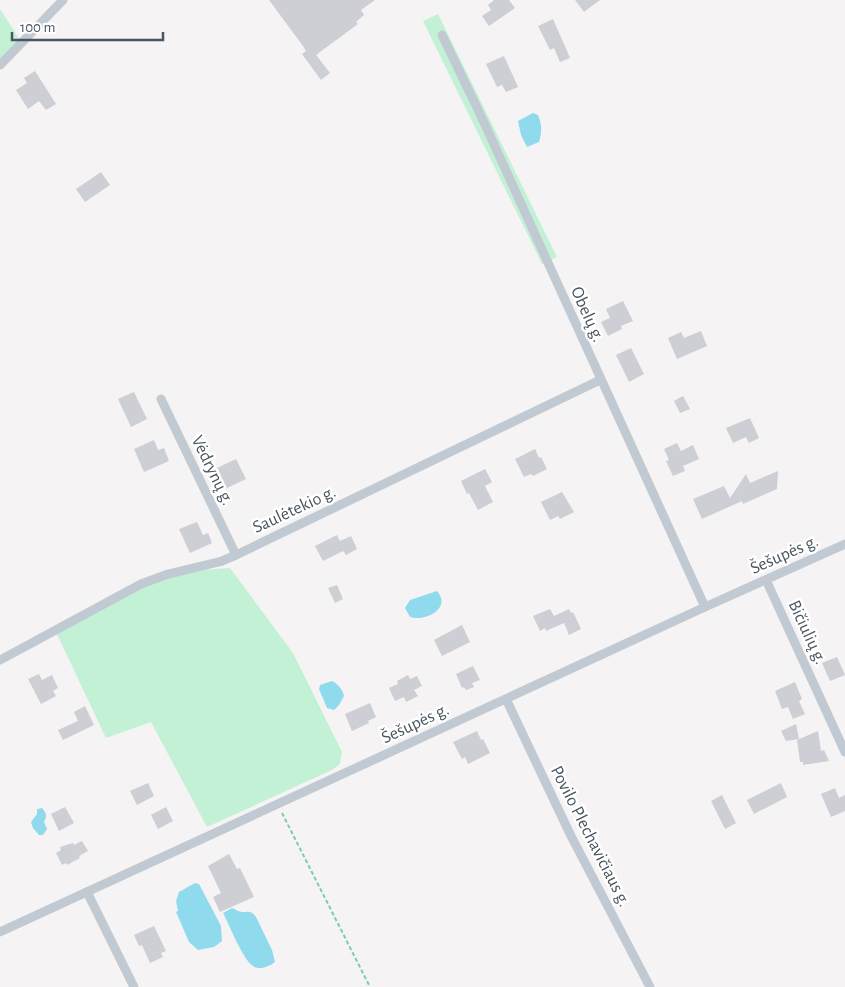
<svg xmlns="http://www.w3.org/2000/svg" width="845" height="987" font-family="'Alegreya Sans',sans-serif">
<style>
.green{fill:#c3f1d5}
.water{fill:#90daee}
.building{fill:#cdcfd5}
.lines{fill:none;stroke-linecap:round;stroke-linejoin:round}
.path{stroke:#7ad0a6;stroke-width:2;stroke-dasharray:4 2.5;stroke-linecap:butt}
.minor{stroke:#c1cad2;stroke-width:9}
.labels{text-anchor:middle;stroke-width:5;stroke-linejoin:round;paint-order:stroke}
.street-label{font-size:18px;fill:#4a5661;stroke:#fff}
</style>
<rect width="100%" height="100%" fill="#f5f3f3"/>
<g class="green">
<polygon points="0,9 22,43 0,65"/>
<polygon points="438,14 557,257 542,264 423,21"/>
<polygon points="230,568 293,653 342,752 340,764 332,770 207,827 151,722 106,738 55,630 160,573"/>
</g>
<g class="water">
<path d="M 533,113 L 538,115 C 542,125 542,132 539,142 L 527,147 L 521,135 L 518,121 Z"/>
<path d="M 437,591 C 452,608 426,622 410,617 L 405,608 L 410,600 Z"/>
<path d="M 332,681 C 338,684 343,690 344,696 L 339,705 L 334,710 L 327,708 L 319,689 L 320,685 Z"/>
<path d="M 42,808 C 47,814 47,816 44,822 L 47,829 L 43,835 L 39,835 L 33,828 L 31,822 L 37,814 L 37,809 Z"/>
<polygon points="195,883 199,884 221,926 222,941 214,947 198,950 189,942 176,912 178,911 176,901 179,892"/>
<path d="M 232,908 C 235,909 239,912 242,912 C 249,912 251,910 256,917 L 272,950 L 275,962 C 270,966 259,971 253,966 C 243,960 229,924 223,913 Z"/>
</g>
<g class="building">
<polygon points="269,0 375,0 361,10 364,15 356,22 358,24 316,55 330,73 321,80 302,54 306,51 303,46"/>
<polygon points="494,0 509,0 515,8 489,26 482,16 491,10 488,5"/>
<polygon points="575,0 600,0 584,12"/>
<polygon points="553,19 570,58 560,62 554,48 550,50 538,26"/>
<polygon points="504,56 518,87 506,92 502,85 497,87 486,64"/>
<polygon points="35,71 56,104 46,110 39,101 28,109 16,90 27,83 24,78"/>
<polygon points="101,172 110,185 85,202 76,189"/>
<polygon points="623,301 633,321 621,326 622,329 608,336 601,322 610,318 606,309"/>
<polygon points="701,331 707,346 677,359 668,338 681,332 684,338"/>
<polygon points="631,348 644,374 629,382 616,355"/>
<polygon points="134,392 147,419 131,427 118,399"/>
<polygon points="683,396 690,409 680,413 674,401"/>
<polygon points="750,418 759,438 749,443 746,437 733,443 726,428"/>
<polygon points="154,440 158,450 164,448 169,461 144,472 134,449"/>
<polygon points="677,443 681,451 693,445 699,459 683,466 685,471 673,476 666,461 669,460 664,449"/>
<polygon points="535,449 539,458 541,457 547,469 533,476 531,474 524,477 515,459"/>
<polygon points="236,459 246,479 225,489 215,469"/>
<polygon points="485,469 492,482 485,486 493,502 478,510 469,493 467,494 461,481"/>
<polygon points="778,471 777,489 743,504 742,501 702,519 693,499 724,486 730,498 746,474 750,483"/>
<polygon points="562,492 574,512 560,519 558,516 550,520 541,502"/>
<polygon points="197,522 203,535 208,533 212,543 190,553 179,529"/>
<polygon points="337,535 340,541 351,536 357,549 346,555 343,551 323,561 315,546"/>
<polygon points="337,585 343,599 335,603 328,588"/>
<polygon points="550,609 554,616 569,609 571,613 573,612 581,629 569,635 564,623 546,631 545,628 540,631 533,616"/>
<polygon points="462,625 470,642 442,656 434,640"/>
<polygon points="837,657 845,675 830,681 822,663"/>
<polygon points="473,666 480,680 472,683 474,687 466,690 464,687 462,688 456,674"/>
<polygon points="39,674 42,680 52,675 58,688 53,691 56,696 41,704 28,679"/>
<polygon points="408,675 410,679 417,676 422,686 414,690 418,696 406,702 404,697 395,701 389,688 398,684 397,681"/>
<polygon points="795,682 802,699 799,701 805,714 793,719 788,707 782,709 775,691"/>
<polygon points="370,703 376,717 368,721 369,723 352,731 345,714"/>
<polygon points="85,706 94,725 63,740 58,730 78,721 74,712"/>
<polygon points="796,724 799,739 786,741 781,731"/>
<polygon points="477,731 481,740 483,739 490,753 468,764 465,757 462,759 453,742"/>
<polygon points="818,731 821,751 824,750 829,761 803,765 803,762 800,762 797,740"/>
<polygon points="148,783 154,796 137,805 130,791"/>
<polygon points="781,783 787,797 754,814 747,800"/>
<polygon points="835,788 839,798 845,795 845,811 831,817 821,794"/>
<polygon points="722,795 736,823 725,829 711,801"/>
<polygon points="65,807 74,823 59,831 51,814"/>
<polygon points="166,807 173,821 158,829 151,815"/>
<polygon points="82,841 88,851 79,856 80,858 67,865 66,863 62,865 56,853 61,850 60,847 73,843 74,845"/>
<polygon points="229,854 237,869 240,868 254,897 220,912 213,897 221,893 208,866"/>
<polygon points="154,926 166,951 161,953 163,957 150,963 142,945 139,946 134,935"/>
</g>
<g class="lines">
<polyline class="path" points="282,813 370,987"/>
<g class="minor">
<polyline points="442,35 482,118 705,607"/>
<polyline points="0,65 63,0"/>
<polyline points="161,399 236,555"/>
<polyline points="766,580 845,752"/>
<polyline points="0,660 141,584 168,574 222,561 236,555 600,380"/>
<polyline points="506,699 571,836 650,987"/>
<polyline points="87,892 134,987"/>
<polyline points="0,932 705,607 845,544"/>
</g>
</g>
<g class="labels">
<g class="street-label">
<text transform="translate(588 314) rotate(66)" y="6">Obelų g.</text>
<text transform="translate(213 470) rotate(64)" y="6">Vėdrynų g.</text>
<text transform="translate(294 509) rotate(-25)" y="6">Saulėtekio g.</text>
<text transform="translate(784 554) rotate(-24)" y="6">Šešupės g.</text>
<text transform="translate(808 632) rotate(65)" y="6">Bičiulių g.</text>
<text transform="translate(415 723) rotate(-25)" y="6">Šešupės g.</text>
<text transform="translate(591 836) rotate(63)" y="6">Povilo Plechavičiaus g.</text>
</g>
</g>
<path d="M12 32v8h151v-8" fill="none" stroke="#4a5661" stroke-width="2.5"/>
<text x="20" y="32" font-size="15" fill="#4a5661" stroke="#ffffff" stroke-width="4" paint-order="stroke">100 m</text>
</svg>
